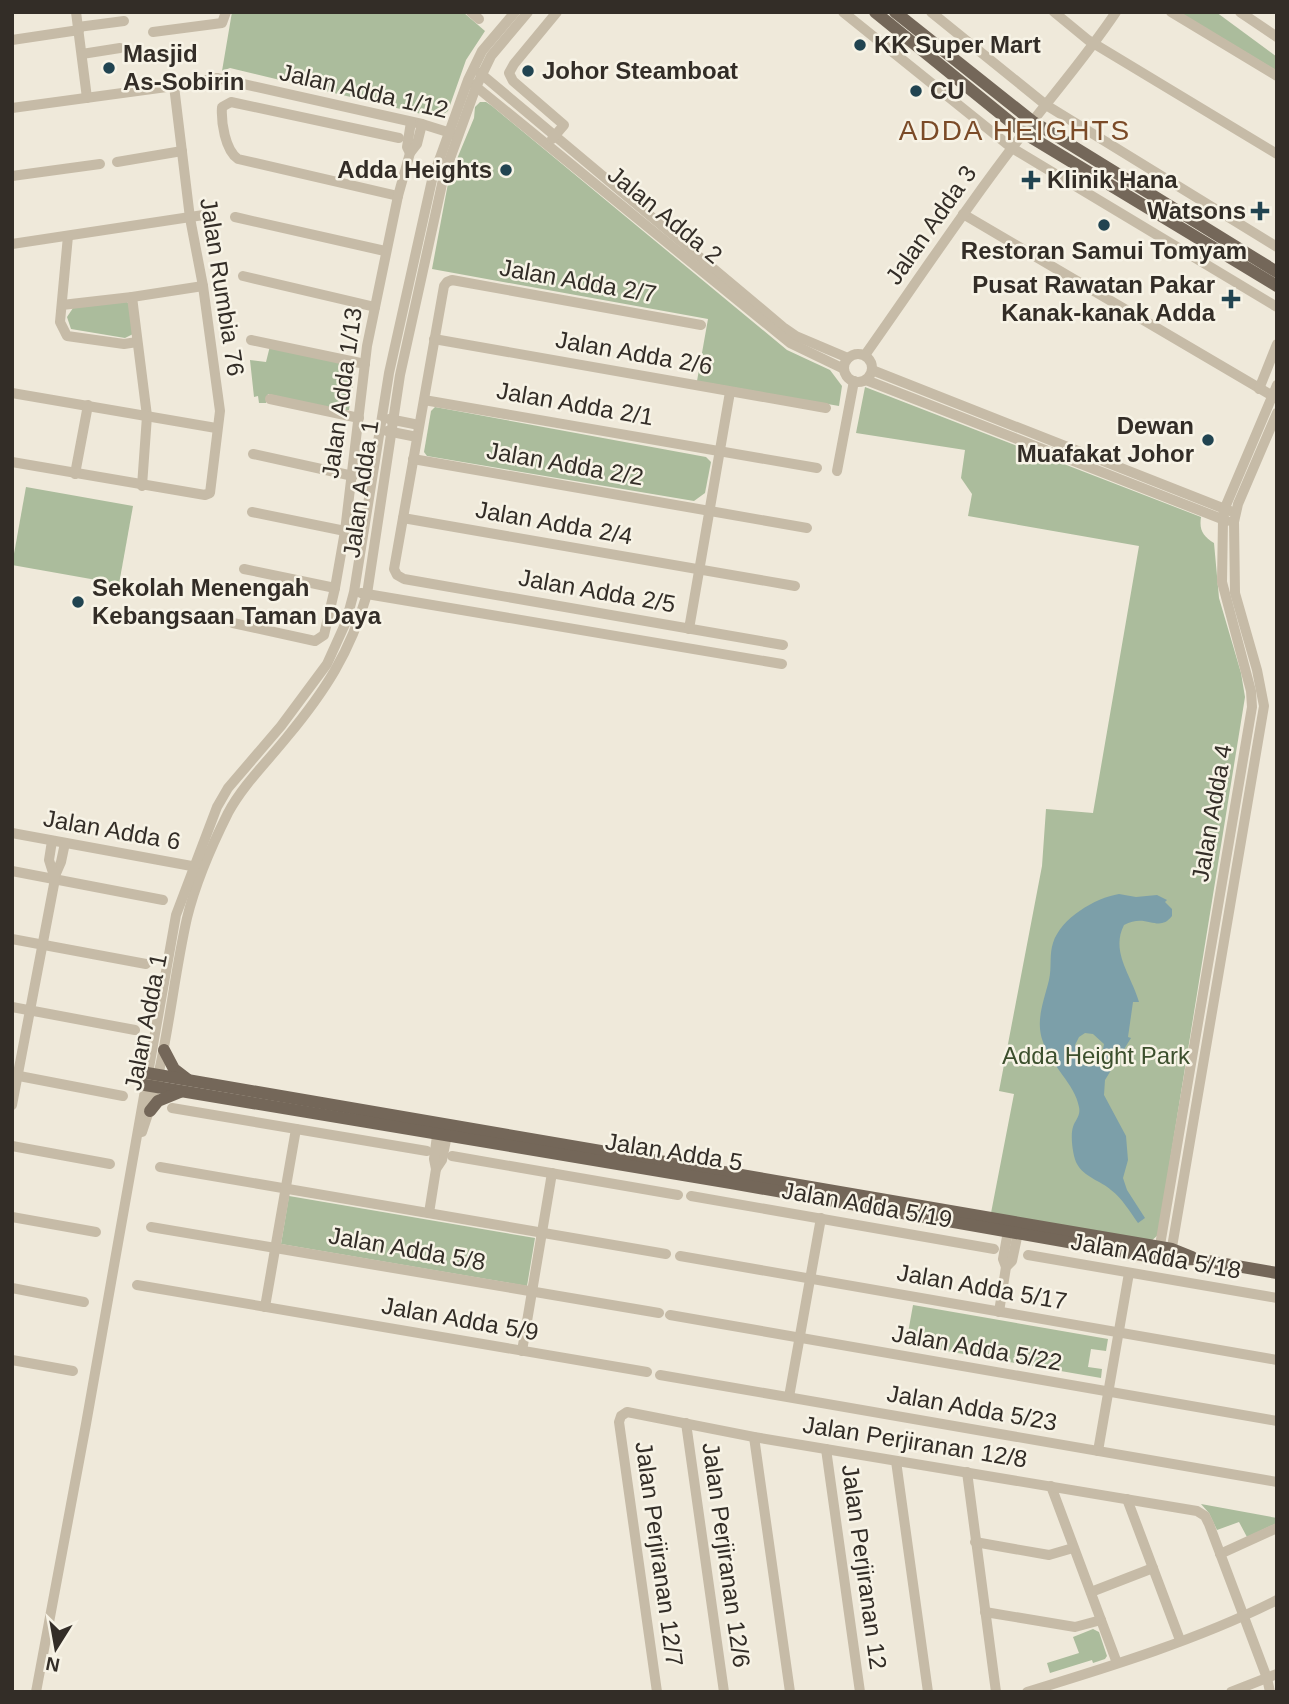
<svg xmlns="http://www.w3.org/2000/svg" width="1289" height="1704" font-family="Helvetica,sans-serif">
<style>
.green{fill:#abbc9c}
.water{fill:#7c9fa9;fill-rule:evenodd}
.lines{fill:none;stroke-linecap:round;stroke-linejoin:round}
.minor{stroke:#c6bba7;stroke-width:10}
.major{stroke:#746759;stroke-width:12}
.poi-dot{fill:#214451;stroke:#f7f3e6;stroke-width:2.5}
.labels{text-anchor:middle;stroke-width:5;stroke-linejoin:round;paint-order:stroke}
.poi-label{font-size:24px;font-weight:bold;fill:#332d27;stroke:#f7f3e6;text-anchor:start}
.street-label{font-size:24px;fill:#332d27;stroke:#f7f3e6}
.park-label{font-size:24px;fill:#3c4f2d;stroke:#f7f3e6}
.quarter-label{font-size:28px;letter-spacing:2px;fill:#7b4b28;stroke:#f7f3e6}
</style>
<rect width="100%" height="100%" fill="#efe9da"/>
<g class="green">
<polygon points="232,12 463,12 485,31 466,60 448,111 438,118 230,68 222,71"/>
<polygon points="1179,12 1216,12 1277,57 1277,71"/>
<polygon points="480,102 486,102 492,106 787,350 830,370 842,386 839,406 697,381 708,319 432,269 449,178 474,118 475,107"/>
<polygon points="125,301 130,304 133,334 125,338 71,329 67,317 73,308"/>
<polygon points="270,346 356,364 349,410 345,411 268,394 266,403 259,403 258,396 254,397 250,360 266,362"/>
<path d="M 865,387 L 1201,517 C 1199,530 1203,536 1214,543 L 1219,598 L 1241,673 L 1245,697 L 1158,1235 L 1149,1243 L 991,1213 L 1014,1094 L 999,1091 L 1042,866 L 1046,809 L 1093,813 L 1139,546 L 968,516 L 972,494 L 961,478 L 965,450 L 856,433 Z"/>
<polygon points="435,407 706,457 711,462 705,493 694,501 427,456 424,452 431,411"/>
<polygon points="26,487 133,506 119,584 12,565"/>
<polygon points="289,1196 535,1238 527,1286 281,1244"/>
<polygon points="913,1305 1108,1339 1106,1351 1091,1349 1088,1367 1102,1369 1101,1378 906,1344"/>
<polygon points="1201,1504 1277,1518 1277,1523 1247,1537 1239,1522 1217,1530 1209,1513"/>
<polygon points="1093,1629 1099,1632 1107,1656 1105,1659 1093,1663 1092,1660 1050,1673 1047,1663 1079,1653 1073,1637"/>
</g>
<path class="water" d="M 1119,894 L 1136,897 L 1157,895 L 1167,900 L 1165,902 L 1172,909 L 1172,916 C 1158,934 1147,912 1124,925 C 1110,952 1132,976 1139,1002 L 1133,1002 L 1128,1037 L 1131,1038 L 1105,1080 L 1104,1095 L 1126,1136 L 1128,1160 L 1123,1178 L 1127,1190 L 1145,1218 L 1138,1223 C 1130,1212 1122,1198 1111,1190 C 1101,1181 1084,1177 1077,1164 C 1073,1157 1070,1136 1073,1127 C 1075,1120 1081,1116 1079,1107 C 1075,1084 1051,1066 1043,1042 C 1035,1021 1044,1001 1049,980 C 1052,967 1049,955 1053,943 C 1061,918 1095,898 1119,894 ZM 1085,1033 L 1093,1034 L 1104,1044 C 1102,1059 1092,1068 1078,1060 L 1075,1045 L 1079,1037 Z"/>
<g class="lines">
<g class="minor">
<polyline points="76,12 87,98"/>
<polyline points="471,12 479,19"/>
<polyline points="843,12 1012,148 1277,307"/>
<polyline points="931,12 1046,105 1277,247"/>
<polyline points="1054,12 1088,40 1277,154"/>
<polyline points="1171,12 1277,76"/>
<polyline points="1240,12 1277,37"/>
<polyline points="78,27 124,21"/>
<polyline points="153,32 222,23 226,12"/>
<polyline points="12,40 79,30"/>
<polyline points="82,54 120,48"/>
<polyline points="480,73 783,327 796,336 848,358"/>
<polyline points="474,85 790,343 844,369"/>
<polyline points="12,108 174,86 217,78 422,124 454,134"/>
<polyline points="552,139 564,125 513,81 509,73 514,64 557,12"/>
<polyline points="410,153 407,147 411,122"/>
<polyline points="117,162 182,151"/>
<polyline points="12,176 100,164"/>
<path d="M 398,196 L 238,159 C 225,150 221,122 222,107 L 231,102 L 399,138"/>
<polyline points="963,214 1276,398"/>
<polyline points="235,217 385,251"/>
<polyline points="68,236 60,322 67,336 124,344 137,342"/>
<polyline points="12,244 210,214"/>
<polyline points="243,276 375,307"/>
<polyline points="132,297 147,416 142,486"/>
<polyline points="62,305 132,297 203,286"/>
<polyline points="701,325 452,280 447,282 444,286 394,569 397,575 404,579 783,645"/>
<polyline points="434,339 826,408"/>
<polyline points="251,340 365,364"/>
<circle cx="858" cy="368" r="14"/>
<path d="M 865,355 C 920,277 973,197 1032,122 C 1061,85 1090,51 1116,12"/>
<polyline points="872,370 1230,511"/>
<polyline points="866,380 1227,521"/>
<polyline points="1259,389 1277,344"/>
<polyline points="12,393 216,428"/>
<polyline points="270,399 359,418"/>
<polyline points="424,400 817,468"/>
<polyline points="389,419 419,425"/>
<polyline points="387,431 417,437"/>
<polyline points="253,454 353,476"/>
<polyline points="413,459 807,528"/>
<polyline points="12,462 205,495 210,493 220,411 203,286 190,218 174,86"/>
<polyline points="837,471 854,381"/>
<polyline points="75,474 88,405"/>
<polyline points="252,512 345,531"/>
<polyline points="403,518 795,586"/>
<polyline points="244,569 335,588"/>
<polyline points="361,593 782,664"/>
<polyline points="233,623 315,641 324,635 335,588 345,531 367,346 398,196 410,153 417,144 422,124"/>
<polyline points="689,629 730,392"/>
<polyline points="12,833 197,867"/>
<polyline points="12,871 163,900"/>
<polyline points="54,878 61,862 65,843"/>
<polyline points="12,939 146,964"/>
<polyline points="12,1007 135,1030"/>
<polyline points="14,1075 123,1096"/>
<polyline points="12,1105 55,879 49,860 52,841"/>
<polyline points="172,1108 427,1151"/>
<path d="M 142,1132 C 167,1062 171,989 187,918 C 195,885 213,843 228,813 C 243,785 267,762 287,737 C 325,691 350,653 367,594 L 400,375 L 444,175 L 476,87 L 491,56 L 528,12"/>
<polyline points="12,1146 110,1164"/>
<polyline points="452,1156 678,1195"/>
<polyline points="160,1167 666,1254"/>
<polyline points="436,1169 442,1160 448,1130"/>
<polyline points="691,1196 994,1249"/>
<polyline points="429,1213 436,1169 434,1159 438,1128"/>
<polyline points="12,1217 96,1232"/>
<polyline points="151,1227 659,1313"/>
<polyline points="1159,1251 1252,707 1251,691 1222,582 1223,520 1224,510 1277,385"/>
<polyline points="1171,1253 1264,706 1257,670 1235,593 1234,522 1238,504 1277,413"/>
<polyline points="1028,1255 1277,1298"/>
<polyline points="680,1256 1277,1360"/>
<polyline points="1006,1267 1003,1259 1009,1226"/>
<polyline points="137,1285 647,1372"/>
<polyline points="12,1288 84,1302"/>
<polyline points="265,1307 296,1129"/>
<polyline points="999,1312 1006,1267 1012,1261 1019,1228"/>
<polyline points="670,1315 1277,1421"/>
<polyline points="522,1351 552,1173"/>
<polyline points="12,1360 73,1371"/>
<polyline points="660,1375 1277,1482"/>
<polyline points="789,1397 821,1218"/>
<polyline points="686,1423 724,1692"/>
<polyline points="754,1437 790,1692"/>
<polyline points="826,1449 860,1692"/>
<polyline points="1098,1451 1129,1273"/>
<polyline points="896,1461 928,1692"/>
<polyline points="967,1472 996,1692"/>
<polyline points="1051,1486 1117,1663"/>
<polyline points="1127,1499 1180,1640"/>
<polyline points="975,1542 1049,1555 1073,1548"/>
<polyline points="1220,1554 1277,1528"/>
<polyline points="1091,1592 1153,1568"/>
<polyline points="985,1612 1075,1627 1101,1620"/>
<polyline points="36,1692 86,1424 176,915 217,807 228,788 281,726 327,664 346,622 354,592 389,373 432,180 468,80 482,51 515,12"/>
<polyline points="657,1692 619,1422 621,1416 627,1412 754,1437 1197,1511 1205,1516 1209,1524 1267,1678 1270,1692"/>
<path d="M 1027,1692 C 1109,1667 1200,1639 1277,1600"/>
<polyline points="1231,1692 1277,1674"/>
</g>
<g class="major">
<polyline points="875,12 1024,133 1277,286"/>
<polyline points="895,12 1032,121 1277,272"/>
<polyline points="164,1050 174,1069 187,1079"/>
<polyline points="147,1073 1172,1249 1192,1257"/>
<polyline points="145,1085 731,1183 1170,1260 1196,1259 1277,1273"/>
<polyline points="150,1111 158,1101 180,1092"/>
</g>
</g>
<g class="poi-dot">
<circle cx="860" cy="45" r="7"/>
<circle cx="109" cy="68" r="7"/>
<circle cx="528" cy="71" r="7"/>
<circle cx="916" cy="91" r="7"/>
<circle cx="506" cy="170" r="7"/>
<path d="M1027.5 169.5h7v7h7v7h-7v7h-7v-7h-7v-7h7z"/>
<path d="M1256.5 200.5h7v7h7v7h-7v7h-7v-7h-7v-7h7z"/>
<circle cx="1104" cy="225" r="7"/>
<path d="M1227.5 288.5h7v7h7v7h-7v7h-7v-7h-7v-7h7z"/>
<circle cx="1208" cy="440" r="7"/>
<circle cx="78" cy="602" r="7"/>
</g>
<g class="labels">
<g class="poi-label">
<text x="874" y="53">KK Super Mart</text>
<text x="123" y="62">Masjid<tspan x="123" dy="28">As-Sobirin</tspan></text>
<text x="542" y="79">Johor Steamboat</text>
<text x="930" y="99">CU</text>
<text x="492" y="178" text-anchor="end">Adda Heights</text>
<text x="1047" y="188">Klinik Hana</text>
<text x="1246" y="219" text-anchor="end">Watsons</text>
<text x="1104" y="259" text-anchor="middle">Restoran Samui Tomyam</text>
<text x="1215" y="293" text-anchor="end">Pusat Rawatan Pakar<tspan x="1215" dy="28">Kanak-kanak Adda</tspan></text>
<text x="1194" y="434" text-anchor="end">Dewan<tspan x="1194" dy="28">Muafakat Johor</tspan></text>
<text x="92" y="596">Sekolah Menengah<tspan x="92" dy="28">Kebangsaan Taman Daya</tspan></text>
</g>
<g class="street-label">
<text transform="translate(364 91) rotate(13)" y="8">Jalan Adda 1/12</text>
<text transform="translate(665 215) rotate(39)" y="8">Jalan Adda 2</text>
<text transform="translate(931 225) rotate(-55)" y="8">Jalan Adda 3</text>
<text transform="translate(578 281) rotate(10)" y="8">Jalan Adda 2/7</text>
<text transform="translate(222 287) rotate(81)" y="8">Jalan Rumbia 76</text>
<text transform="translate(634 353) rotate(10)" y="8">Jalan Adda 2/6</text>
<text transform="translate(342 393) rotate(-82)" y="8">Jalan Adda 1/13</text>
<text transform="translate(575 404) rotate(10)" y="8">Jalan Adda 2/1</text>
<text transform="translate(565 464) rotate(10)" y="8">Jalan Adda 2/2</text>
<text transform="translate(361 489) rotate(-82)" y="8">Jalan Adda 1</text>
<text transform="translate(554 523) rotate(10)" y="8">Jalan Adda 2/4</text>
<text transform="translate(597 591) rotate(10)" y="8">Jalan Adda 2/5</text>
<text transform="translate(1212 813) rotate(-80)" y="8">Jalan Adda 4</text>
<text transform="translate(112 830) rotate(10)" y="8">Jalan Adda 6</text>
<text transform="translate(146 1022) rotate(-79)" y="8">Jalan Adda 1</text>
<text transform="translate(674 1152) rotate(9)" y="8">Jalan Adda 5</text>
<text transform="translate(867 1205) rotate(10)" y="8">Jalan Adda 5/19</text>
<text transform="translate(407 1249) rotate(10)" y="8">Jalan Adda 5/8</text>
<text transform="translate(1156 1256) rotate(10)" y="8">Jalan Adda 5/18</text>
<text transform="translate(982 1287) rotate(10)" y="8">Jalan Adda 5/17</text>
<text transform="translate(460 1319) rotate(10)" y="8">Jalan Adda 5/9</text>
<text transform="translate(977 1348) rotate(10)" y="8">Jalan Adda 5/22</text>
<text transform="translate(972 1408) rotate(10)" y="8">Jalan Adda 5/23</text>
<text transform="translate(915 1442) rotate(9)" y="8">Jalan Perjiranan 12/8</text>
<text transform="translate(659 1554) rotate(82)" y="8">Jalan Perjiranan 12/7</text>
<text transform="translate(726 1555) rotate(82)" y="8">Jalan Perjiranan 12/6</text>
<text transform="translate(864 1567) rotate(82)" y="8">Jalan Perjiranan 12</text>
</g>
<g class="park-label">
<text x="1096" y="1064">Adda Height Park</text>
</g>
<g class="quarter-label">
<text x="1015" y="140">ADDA HEIGHTS</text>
</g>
</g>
<rect width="1289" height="1704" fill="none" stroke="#332d27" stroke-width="28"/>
<g transform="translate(56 1648) rotate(191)" stroke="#f7f3e6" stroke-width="5" paint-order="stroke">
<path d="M0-5L12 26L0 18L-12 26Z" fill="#332d27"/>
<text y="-10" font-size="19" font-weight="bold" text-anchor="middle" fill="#332d27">N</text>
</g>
</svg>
